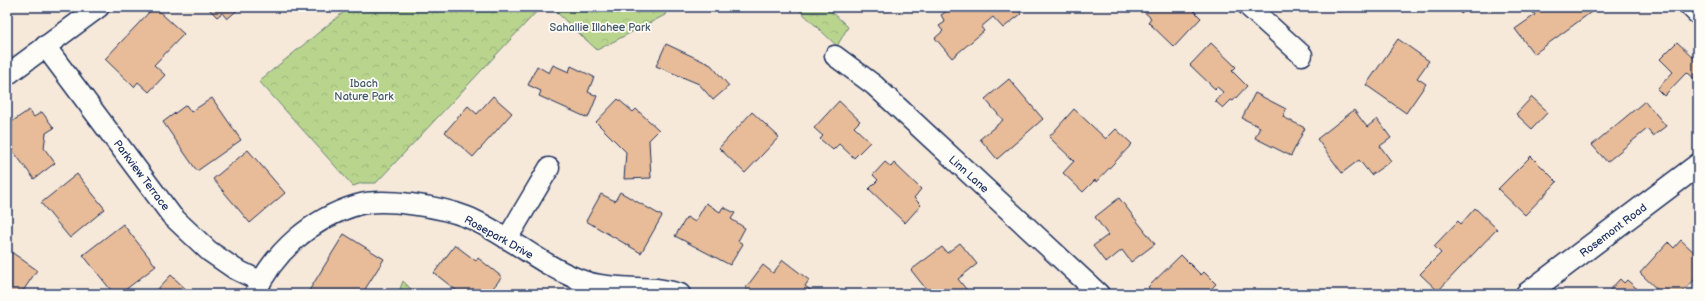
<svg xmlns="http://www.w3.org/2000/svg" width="1705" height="301" font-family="'Balsamiq Sans',sans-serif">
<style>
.green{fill:url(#green-dots);stroke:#6a8276}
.forest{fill:url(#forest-crowns);stroke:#6a8276}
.building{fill:#e8bc98;stroke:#1b2f5e}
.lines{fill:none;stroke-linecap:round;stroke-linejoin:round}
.street-casing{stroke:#1b2f5e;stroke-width:23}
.secondary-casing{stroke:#1b2f5e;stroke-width:25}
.street{stroke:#fdfcf7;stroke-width:20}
.secondary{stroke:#fdfcf7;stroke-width:22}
.labels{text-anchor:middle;stroke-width:3.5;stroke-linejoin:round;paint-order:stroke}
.park-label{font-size:11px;fill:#42586a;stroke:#fdfcf7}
.street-label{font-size:11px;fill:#1b2f5e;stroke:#fdfcf7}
</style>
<defs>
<pattern id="green-dots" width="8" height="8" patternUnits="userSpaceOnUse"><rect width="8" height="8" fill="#b9d58d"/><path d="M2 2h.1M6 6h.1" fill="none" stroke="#9eb77c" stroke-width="1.8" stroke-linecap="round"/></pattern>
<pattern id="forest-crowns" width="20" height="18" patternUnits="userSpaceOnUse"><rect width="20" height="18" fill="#b9d58d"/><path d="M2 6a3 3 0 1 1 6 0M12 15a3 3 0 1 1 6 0" fill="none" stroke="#9eb77c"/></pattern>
</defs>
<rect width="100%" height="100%" fill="#f7e9da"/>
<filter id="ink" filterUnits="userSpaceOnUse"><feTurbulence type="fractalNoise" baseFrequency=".025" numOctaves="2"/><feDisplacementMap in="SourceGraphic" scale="8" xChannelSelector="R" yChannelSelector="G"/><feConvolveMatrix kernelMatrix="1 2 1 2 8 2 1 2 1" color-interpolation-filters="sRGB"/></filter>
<g filter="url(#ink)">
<polygon class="green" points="403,281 416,294 398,294"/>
<g class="forest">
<polygon points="350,7 541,7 376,183 362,183 353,186 259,81"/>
<polygon points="551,7 667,7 665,15 597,50"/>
<polygon points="796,7 827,7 848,27 837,46"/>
</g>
<g class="building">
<polygon points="154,7 184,34 154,65 165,75 149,92 138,82 134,87 105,59"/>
<polygon points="207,7 241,7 227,19 222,13 217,17"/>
<polygon points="953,7 1015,7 1021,14 1003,28 993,17 981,27 984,31 952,58 935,38 943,31 939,26 945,22 941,15"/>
<polygon points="1146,7 1190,7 1201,18 1174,47 1148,22 1151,18 1143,11"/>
<polygon points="1334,7 1344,7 1339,12"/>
<polygon points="1456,7 1470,7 1461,14"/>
<polygon points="1529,7 1598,7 1534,54 1515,29 1535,15"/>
<polygon points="1398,39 1429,61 1417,78 1426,84 1406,113 1366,85"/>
<polygon points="1677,42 1698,62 1698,82 1687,72 1664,96 1657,89 1673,72 1660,59"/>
<polygon points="1211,43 1236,67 1232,71 1247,86 1233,101 1231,100 1223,108 1215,101 1223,92 1217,87 1215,89 1190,65"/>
<polygon points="666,44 711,65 729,86 713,100 699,84 656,66"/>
<polygon points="553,65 569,72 571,66 594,77 588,92 597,96 588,118 539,96 541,91 528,85 537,66 549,73"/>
<polygon points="1009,79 1043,119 997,159 980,139 1003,120 985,99"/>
<polygon points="1255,93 1286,109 1283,117 1305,128 1291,156 1255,138 1260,127 1242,118"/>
<polygon points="493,96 512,113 473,157 445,132 468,106 477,114"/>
<polygon points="1532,97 1548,112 1532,129 1516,114"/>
<polygon points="212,98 241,140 197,171 163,122 186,105 191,112"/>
<polygon points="618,99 633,112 636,109 659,130 649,140 651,178 624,179 626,152 596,122"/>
<polygon points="839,101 860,121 854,127 870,142 854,158 839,144 833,150 820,139 823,136 814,128"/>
<polygon points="1645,101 1666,126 1653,136 1647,129 1607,162 1592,145"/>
<polygon points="1074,109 1106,139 1116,129 1132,144 1096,182 1095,180 1083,192 1063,173 1074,161 1049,137"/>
<polygon points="29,110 34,117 42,112 54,128 46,133 44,148 55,163 34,179 7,143 7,125"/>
<polygon points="1354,110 1367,127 1377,119 1391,138 1380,146 1391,161 1371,175 1359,160 1342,173 1317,139"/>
<polygon points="752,112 779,137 745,173 719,148"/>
<polygon points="248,150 285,193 250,223 213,179"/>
<polygon points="1531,156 1557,182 1525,215 1498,189"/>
<polygon points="885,162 891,167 894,163 921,189 914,198 921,205 905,223 869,189 878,180 873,175"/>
<polygon points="77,174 105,209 70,238 41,203"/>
<polygon points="620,192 662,216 641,253 586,221 601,194 615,201"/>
<polygon points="1119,198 1155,244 1131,262 1122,250 1106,263 1093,246 1108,235 1095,217"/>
<polygon points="706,203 720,212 723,207 735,213 731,219 745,228 738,241 743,244 730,265 675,236 687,217 695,222"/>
<polygon points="1475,208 1497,229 1438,291 1420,274 1441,253 1434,246 1458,221 1461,224"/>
<polygon points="123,224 156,266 120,294 114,294 83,255"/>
<polygon points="344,234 384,259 362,294 307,294"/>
<polygon points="1681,240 1698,256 1698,276 1681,294 1662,294 1640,273 1668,242 1674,248"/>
<polygon points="960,243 977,264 958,279 970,294 930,294 911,270 942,247 947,253"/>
<polygon points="455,245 476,261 478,258 502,277 488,294 461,294 434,273"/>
<polygon points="7,249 37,270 21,294 7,294"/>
<polygon points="1181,255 1201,275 1204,272 1216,284 1206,294 1154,294 1148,287"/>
<polygon points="783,260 809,280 805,286 813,292 812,294 751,294 745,289 763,265 773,273"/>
<polygon points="171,275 191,294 153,294"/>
<polygon points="1620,279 1624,283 1627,280 1643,294 1611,294 1608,292"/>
<polygon points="522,289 530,294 518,294"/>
</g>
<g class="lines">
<defs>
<g id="street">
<polyline points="1249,7 1302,55"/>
<polyline points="45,46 172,216 209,251 235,269 260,281"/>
<polyline points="835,56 874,85 1099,294"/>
<polyline points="7,75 99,7"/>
<polyline points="507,239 549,168"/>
<path d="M 255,294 C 273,252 313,218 357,205 C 383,197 442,207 467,217 C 506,233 539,264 578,279 C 603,289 630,287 656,289 C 664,290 672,292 680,294"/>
</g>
<g id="secondary">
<polyline points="1692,7 1698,13"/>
<polyline points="1527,294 1698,165"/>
</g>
</defs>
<use href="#street" class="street-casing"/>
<use href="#secondary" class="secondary-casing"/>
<use href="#street" class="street"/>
<use href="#secondary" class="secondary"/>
</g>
</g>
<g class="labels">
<g class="park-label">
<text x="600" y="31">Sahallie Illahee Park</text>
<text x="364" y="87">Ibach<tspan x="364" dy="13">Nature Park</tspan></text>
</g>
<g class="street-label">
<text transform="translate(969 174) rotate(42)" y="4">Linn Lane</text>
<text transform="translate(142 175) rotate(53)" y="4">Parkview Terrace</text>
<text transform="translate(1613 230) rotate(-37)" y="4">Rosemont Road</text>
<text transform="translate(499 237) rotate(29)" y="4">Rosepark Drive</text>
</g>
</g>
<rect width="1705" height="301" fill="none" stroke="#fdfcf7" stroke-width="24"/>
<rect x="12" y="12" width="1681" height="277" fill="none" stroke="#1b2f5e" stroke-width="1.5" filter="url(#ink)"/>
</svg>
